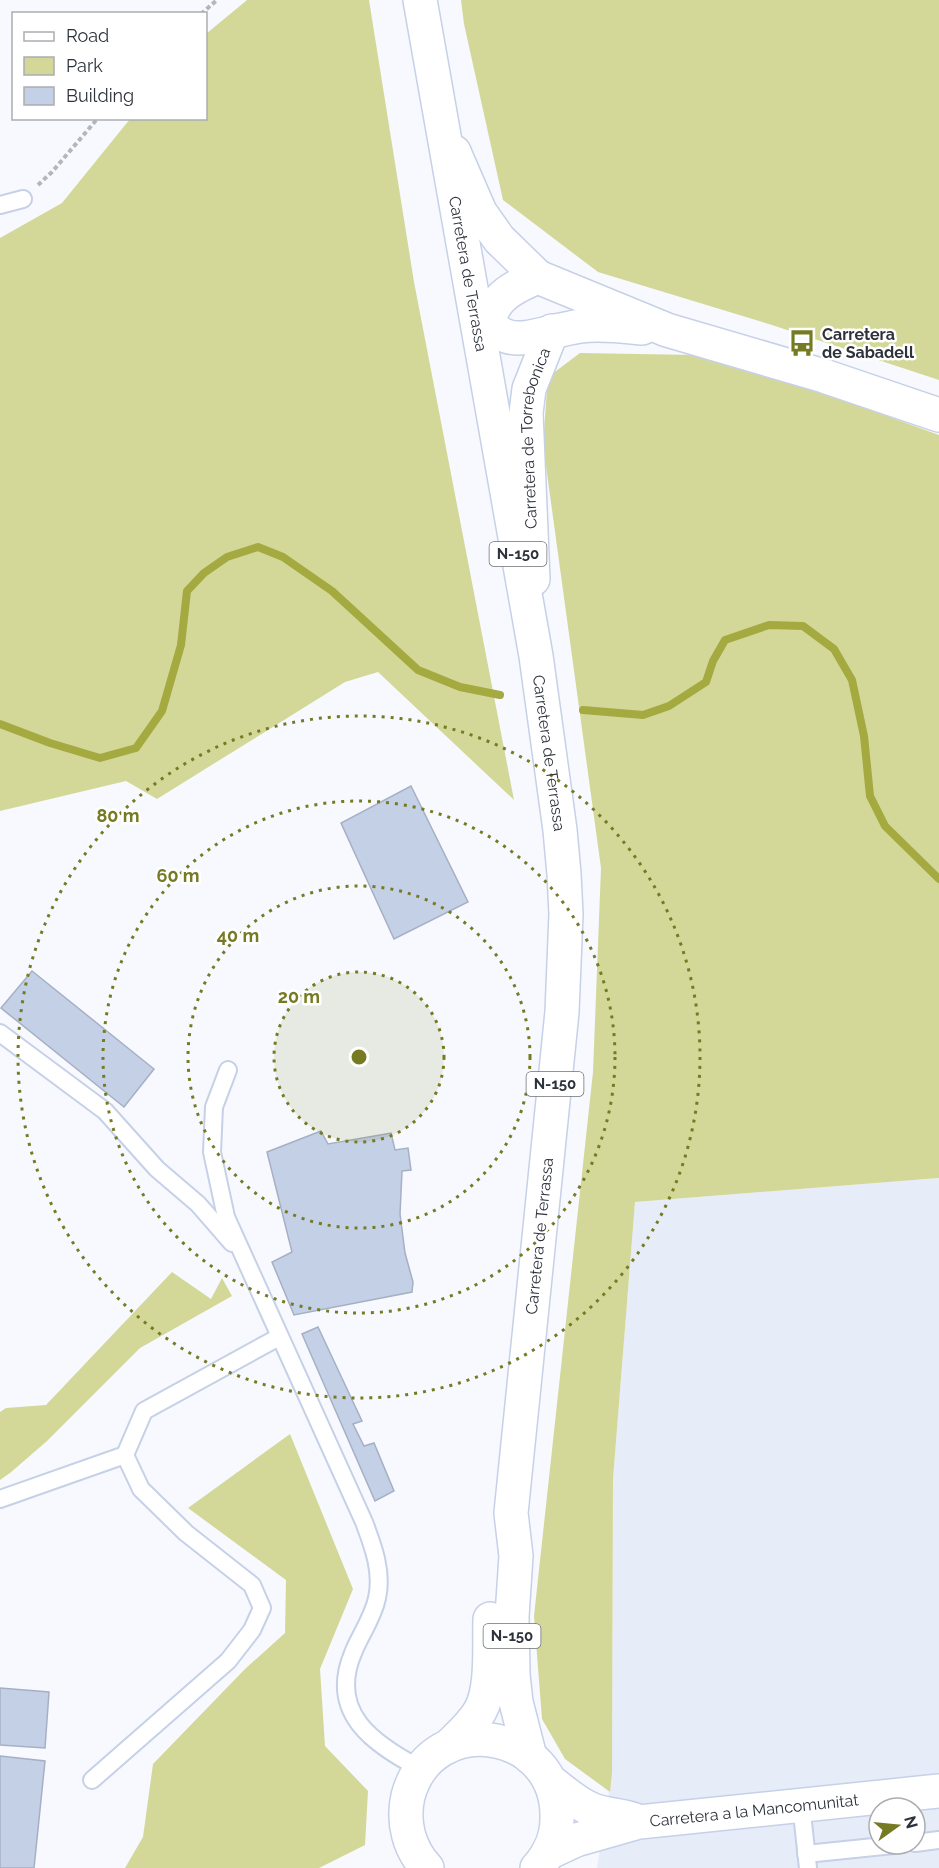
<svg xmlns="http://www.w3.org/2000/svg" width="939" height="1868" font-family="Raleway,sans-serif">
<style>
.built{fill:#e6edf8;fill-rule:evenodd}
.green{fill:#d3d899}
.lines{fill:none;stroke-linecap:round;stroke-linejoin:round}
.stream{stroke:#a4a940;stroke-width:8}
.building{fill:#c4d0e6;stroke:#a5b0c5;stroke-width:1.5}
.lane-casing{stroke:#c6d1e7;stroke-width:20}
.street-casing{stroke:#c6d1e7;stroke-width:36}
.secondary-casing{stroke:#c6d1e7;stroke-width:36}
.primary-casing{stroke:#c6d1e7;stroke-width:36}
.path{stroke:#b3b6bc;stroke-width:4;stroke-dasharray:4.5 3;stroke-linecap:butt}
.lane{stroke:#fff;stroke-width:16}
.street{stroke:#fff;stroke-width:33}
.secondary{stroke:#fff;stroke-width:33}
.primary{stroke:#fff;stroke-width:33}
.ring{fill:none;stroke:#767a22;stroke-width:3;stroke-dasharray:3 6}
.labels{text-anchor:middle;stroke-width:5;stroke-linejoin:round;paint-order:stroke}
.shield{fill:#fff;stroke:#6d7076;stroke-width:1.5}
.shield-label{font-size:15px;font-weight:bold;fill:#2e323b}
.street-label{font-size:16px;fill:#2e323b;stroke:#fff}
.poi-label{font-size:16px;font-weight:bold;fill:#2e323b;stroke:#fff;text-anchor:start}
.centre{fill:#767a22;stroke:#fff;stroke-width:3}
.ring-label{font-size:18px;text-anchor:middle;font-weight:bold;fill:#767a22;stroke:#fff;stroke-width:5;stroke-linejoin:round;paint-order:stroke}
</style>
<rect width="100%" height="100%" fill="#f7f9fe"/>
<path class="built" d="M 939,1178 L 939,1868 L 597,1868 L 612,1773 L 613,1479 L 635,1202 ZM 879,1808 L 915,1808 L 915,1844 L 879,1844 Z"/>
<g class="green">
<polygon points="247,0 369,0 414,282 514,800 378,672 345,682 157,799 126,781 0,811 0,238 62,203 130,119 206,118 206,34"/>
<polygon points="461,0 939,0 939,380 772,325 598,272 503,200 464,24"/>
<polygon points="580,353 697,355 777,376 939,435 939,1178 635,1202 613,1479 612,1773 610,1792 565,1759 542,1719 534,1616 593,1072 601,868 543,444 548,377"/>
<polygon points="172,1272 211,1299 222,1278 232,1296 140,1348 47,1441 10,1473 0,1480 0,1412 6,1408 46,1405"/>
<polygon points="290,1434 353,1589 320,1669 325,1746 368,1791 365,1845 319,1868 125,1868 143,1837 153,1764 245,1669 285,1633 286,1580 188,1508"/>
</g>
<g class="lines">
<g class="stream">
<polyline points="583,710 643,715 669,706 706,682 713,661 725,640 769,625 803,626 834,649 852,680 864,736 870,796 885,826 939,879"/>
<polyline points="0,724 50,743 100,758 136,748 162,711 181,645 187,591 204,573 227,557 258,547 283,557 332,591 418,670 460,687 500,695"/>
</g>
</g>
<g class="building">
<polygon points="411,786 468,902 394,939 341,823"/>
<polygon points="32,971 154,1069 124,1107 1,1008"/>
<polygon points="321,1131 328,1144 391,1133 395,1150 408,1148 411,1170 402,1171 400,1214 405,1253 413,1282 412,1292 294,1315 272,1262 292,1252 267,1152"/>
<polygon points="318,1327 362,1421 353,1424 364,1446 374,1443 394,1491 375,1501 302,1334"/>
<polygon points="0,1688 49,1692 45,1748 0,1745"/>
<polygon points="0,1756 45,1761 34,1868 0,1868"/>
</g>
<g class="lines">
<defs>
<g id="lane">
<polyline points="0,205 23,199"/>
<polyline points="0,1033 105,1111 157,1169 198,1204 232,1243"/>
<path d="M 228,1070 L 214,1107 L 212,1152 L 226,1217 L 364,1522 C 373,1546 383,1572 377,1598 C 373,1618 360,1635 353,1653 C 328,1713 373,1744 421,1769"/>
<polyline points="0,1499 125,1455"/>
<polyline points="92,1780 228,1661 252,1630 262,1608 252,1585 186,1533 141,1489 125,1455 144,1411 279,1337"/>
<polyline points="801,1804 808,1868"/>
<polyline points="915,1843 939,1840"/>
<polyline points="806,1854 903,1844"/>
</g>
<g id="street">
<polyline points="454,152 480,212 499,239 538,277 667,330 824,376 939,415"/>
<path d="M 473,296 C 501,360 527,334 581,326 C 600,323 622,326 642,328"/>
<path d="M 484,341 C 489,302 503,291 538,277"/>
<path id="s1" d="M 533,579 L 526,413 L 529,389 L 552,331"/>
</g>
<g id="secondary">
<path d="M 550,1781 C 563,1791 577,1804 593,1810 C 606,1815 621,1815 635,1820"/>
<path id="s2" d="M 548,1853 L 576,1840 L 639,1822 L 939,1791"/>
</g>
<g id="primary">
<path id="s3" d="M 420,0 L 536,656 L 560,830 L 564,874 L 566,914 L 562,1012 L 511,1513 L 516,1556 L 512,1616 L 513,1675 L 516,1702 L 530,1757"/>
<path d="M 449,1746 C 460,1735 472,1725 480,1711 C 493,1688 489,1646 490,1619"/>
<path d="M 427,1868 C 409,1849 402,1822 408,1796 C 432,1708 560,1728 557,1819 C 557,1837 549,1855 537,1868"/>
</g>
</defs>
<use href="#lane" class="lane-casing"/>
<use href="#street" class="street-casing"/>
<use href="#secondary" class="secondary-casing"/>
<use href="#primary" class="primary-casing"/>
<g class="path">
<polyline points="201,14 217,0"/>
<polyline points="38,185 52,172 98,118"/>
</g>
<use href="#lane" class="lane"/>
<use href="#street" class="street"/>
<use href="#secondary" class="secondary"/>
<use href="#primary" class="primary"/>
</g>
<circle cx="359" cy="1057" r="85" fill="#767a22" fill-opacity=".12"/>
<g class="ring">
<circle cx="359" cy="1057" r="85"/>
<circle cx="359" cy="1057" r="171"/>
<circle cx="359" cy="1057" r="256"/>
<circle cx="359" cy="1057" r="341"/>
</g>
<defs>
<symbol id="bus-bare" viewBox="-9 -9 18 18"><path d="M-5-6H5V4H4V6H2V4H-2V6H-4V4H-5ZM-3.5-4V0h7V-4ZM-3.5 1.2v1.5H-2V1.2ZM2 1.2v1.5H3.5V1.2Z" fill="#767a22" stroke="#fff" stroke-width="2.5" paint-order="stroke"/></symbol>
</defs>
<g fill-rule="evenodd">
<use href="#bus-bare" x="783" y="324" width="38" height="38"/>
</g>
<g class="labels">
<g class="shield">
<rect x="489.5" y="542" width="57" height="24" rx="4.5"/>
<rect x="526.5" y="1072" width="57" height="24" rx="4.5"/>
<rect x="483.5" y="1624" width="57" height="24" rx="4.5"/>
</g>
<g class="shield-label">
<text x="518" y="559">N-150</text>
<text x="555" y="1089">N-150</text>
<text x="512" y="1641">N-150</text>
</g>
<g class="street-label">
<text dy="6" stroke="none"><textPath href="#s3" startOffset="278">Carretera de Terrassa</textPath></text>
<text dy="6" stroke="none"><textPath href="#s1" startOffset="142">Carretera de Torrebonica</textPath></text>
<text dy="6" stroke="none"><textPath href="#s3" startOffset="764">Carretera de Terrassa</textPath></text>
<text transform="translate(539 1236) rotate(-84)" y="6">Carretera de Terrassa</text>
<text dy="6" stroke="none"><textPath href="#s2" startOffset="212">Carretera a la Mancomunitat</textPath></text>
</g>
<g class="poi-label">
<text x="822" y="340">Carretera<tspan x="822" dy="18">de Sabadell</tspan></text>
</g>
</g>
<circle cx="359" cy="1057" r="9" class="centre"/>
<g class="ring-label">
<text x="118" y="822">80 m</text>
<text x="178" y="882">60 m</text>
<text x="238" y="942">40 m</text>
<text x="299" y="1003">20 m</text>
</g>
<rect x="12" y="12" width="195" height="108" fill="#ffffff" stroke="#abadb1" stroke-width="1.5"/>
<rect x="24" y="32" width="30" height="9" fill="#ffffff" stroke="#abadb1" stroke-width="1.5"/>
<text x="66" y="42" font-size="18" fill="#2e323b">Road</text>
<rect x="24" y="57" width="30" height="18" fill="#d3d899" stroke="#abadb1" stroke-width="1.5"/>
<text x="66" y="72" font-size="18" fill="#2e323b">Park</text>
<rect x="24" y="87" width="30" height="18" fill="#c4d0e6" stroke="#abadb1" stroke-width="1.5"/>
<text x="66" y="102" font-size="18" fill="#2e323b">Building</text>
<g transform="translate(897 1826) rotate(75)"><circle r="28" fill="#ffffff" stroke="#abadb1" stroke-width="1.5"/>
<path d="M0-4.5L10 22L0 15L-10 22Z" fill="#767a22"/>
<text y="-9" font-size="16" font-weight="bold" text-anchor="middle" fill="#2e323b">N</text>
</g>
</svg>
